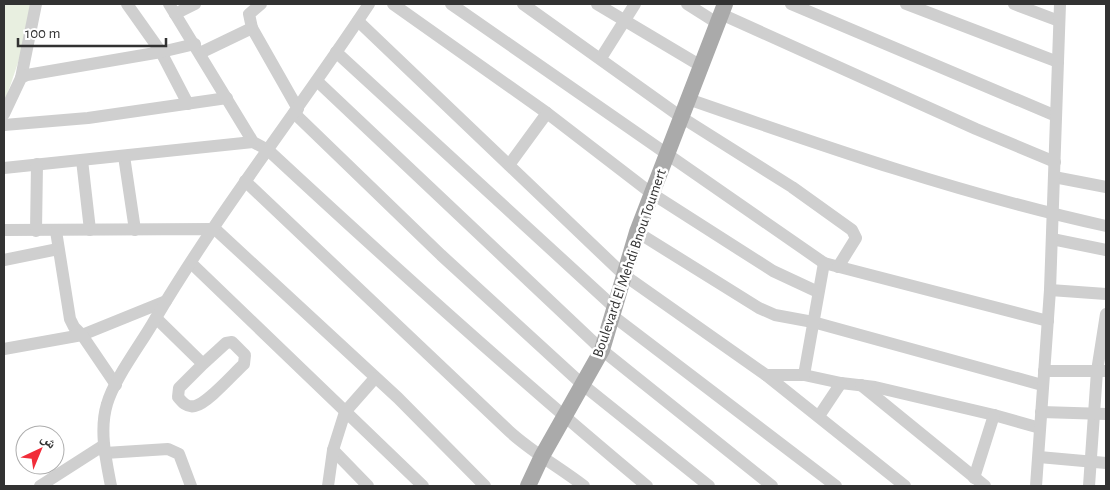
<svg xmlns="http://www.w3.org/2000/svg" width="1110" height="490" font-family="'Alegreya Sans','Noto Naskh Arabic',sans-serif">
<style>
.green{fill:#e8efe0}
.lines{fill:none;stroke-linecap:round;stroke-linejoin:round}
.minor{stroke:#cfcfcf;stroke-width:12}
.major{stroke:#aaa;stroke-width:16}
.labels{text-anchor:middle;stroke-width:5;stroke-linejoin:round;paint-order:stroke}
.street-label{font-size:15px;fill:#323232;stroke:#fff}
</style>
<rect width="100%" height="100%" fill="#fff"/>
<polygon class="green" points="4,4 38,4 4,104"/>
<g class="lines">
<g class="minor">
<polyline points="127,4 161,52 188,104"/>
<path d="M 169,4 L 253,142 L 268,150 C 392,265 517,378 647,486"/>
<polyline points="393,4 547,113 651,193 773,271 818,292"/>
<polyline points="451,4 824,263 1048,321"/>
<polyline points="523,4 681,117 792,187 852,230 856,238 838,267"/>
<polyline points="597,4 701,66"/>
<polyline points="687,4 717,23"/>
<polyline points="791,4 1056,116"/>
<polyline points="906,4 1058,62"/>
<polyline points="1014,4 1059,21"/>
<polyline points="175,14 195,4"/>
<polyline points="721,14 976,129 1055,162"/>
<polyline points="358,21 624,275 766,375 905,486"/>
<polyline points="252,28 249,14 261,4"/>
<polyline points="336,52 615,308"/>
<polyline points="200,53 252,28 298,109"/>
<polyline points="601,58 635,4"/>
<polyline points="21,78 36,4"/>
<polyline points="317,81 602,350 772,486"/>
<path d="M 688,99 C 826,147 964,195 1106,226"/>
<polyline points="294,113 441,255 583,385 709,486"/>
<polyline points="4,114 21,78 27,75 161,52 195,44"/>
<polyline points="4,125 88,118 227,98"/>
<polyline points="124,156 135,230"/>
<polyline points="82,160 90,230"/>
<polyline points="509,165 547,113"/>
<polyline points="4,168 253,142"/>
<polyline points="1054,177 1106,187"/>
<path d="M 245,181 L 509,431 C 532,452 559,467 584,486"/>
<polyline points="4,230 215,229 398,398 485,486"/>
<polyline points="36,231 37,164"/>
<polyline points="56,231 70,319 74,327 82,335 166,301"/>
<polyline points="637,232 759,308 775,315 813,322 1042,385"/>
<polyline points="1052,239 1106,250"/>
<polyline points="4,260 58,249"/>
<polyline points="191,263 423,486"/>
<polyline points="1050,290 1106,294"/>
<polyline points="1106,314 1097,371 1106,371"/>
<polyline points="613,316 836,486"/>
<path d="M 156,318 L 203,364 L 179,388 L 178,397 C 182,402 187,408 195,406 C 208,403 233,374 244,364 L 245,355 L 232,342 L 226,343 L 203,364"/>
<polyline points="4,349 82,335 116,385"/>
<polyline points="1044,371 1097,371 1089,486"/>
<polyline points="766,375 804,375 841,383 875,387 994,415 1040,428"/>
<polyline points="804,375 824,263"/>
<polyline points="861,385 985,486"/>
<polyline points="1041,412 1106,414"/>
<polyline points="819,416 841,383"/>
<polyline points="333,450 368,486"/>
<polyline points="105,453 168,449 179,454 191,486"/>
<polyline points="1039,457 1106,463"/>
<polyline points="974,478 994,415"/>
<polyline points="40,486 104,445"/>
<path d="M 111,486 C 106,460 99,430 107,404 C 114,379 141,344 154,321 C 219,211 299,110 369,4"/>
<polyline points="328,486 333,450 345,412 375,378"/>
<polyline points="1036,486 1050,290 1060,4"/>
</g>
<polyline class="major" points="528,486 542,456 602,350 637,232 725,4"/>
</g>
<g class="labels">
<g class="street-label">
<text transform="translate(629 263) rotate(-71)" y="5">Boulevard El Mehdi Bnou Toumert</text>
</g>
</g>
<rect width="1110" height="490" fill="none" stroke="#323232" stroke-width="10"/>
<g transform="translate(40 450) rotate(44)"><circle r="24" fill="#ffffff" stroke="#adadad"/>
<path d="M0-4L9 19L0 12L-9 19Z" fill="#f12c39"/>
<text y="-8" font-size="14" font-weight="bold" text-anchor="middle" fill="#323232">ش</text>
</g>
<path d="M18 38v8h148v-8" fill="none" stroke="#323232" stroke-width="2.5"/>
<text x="25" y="38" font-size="15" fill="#323232" stroke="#ffffff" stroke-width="4" paint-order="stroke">100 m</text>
</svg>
